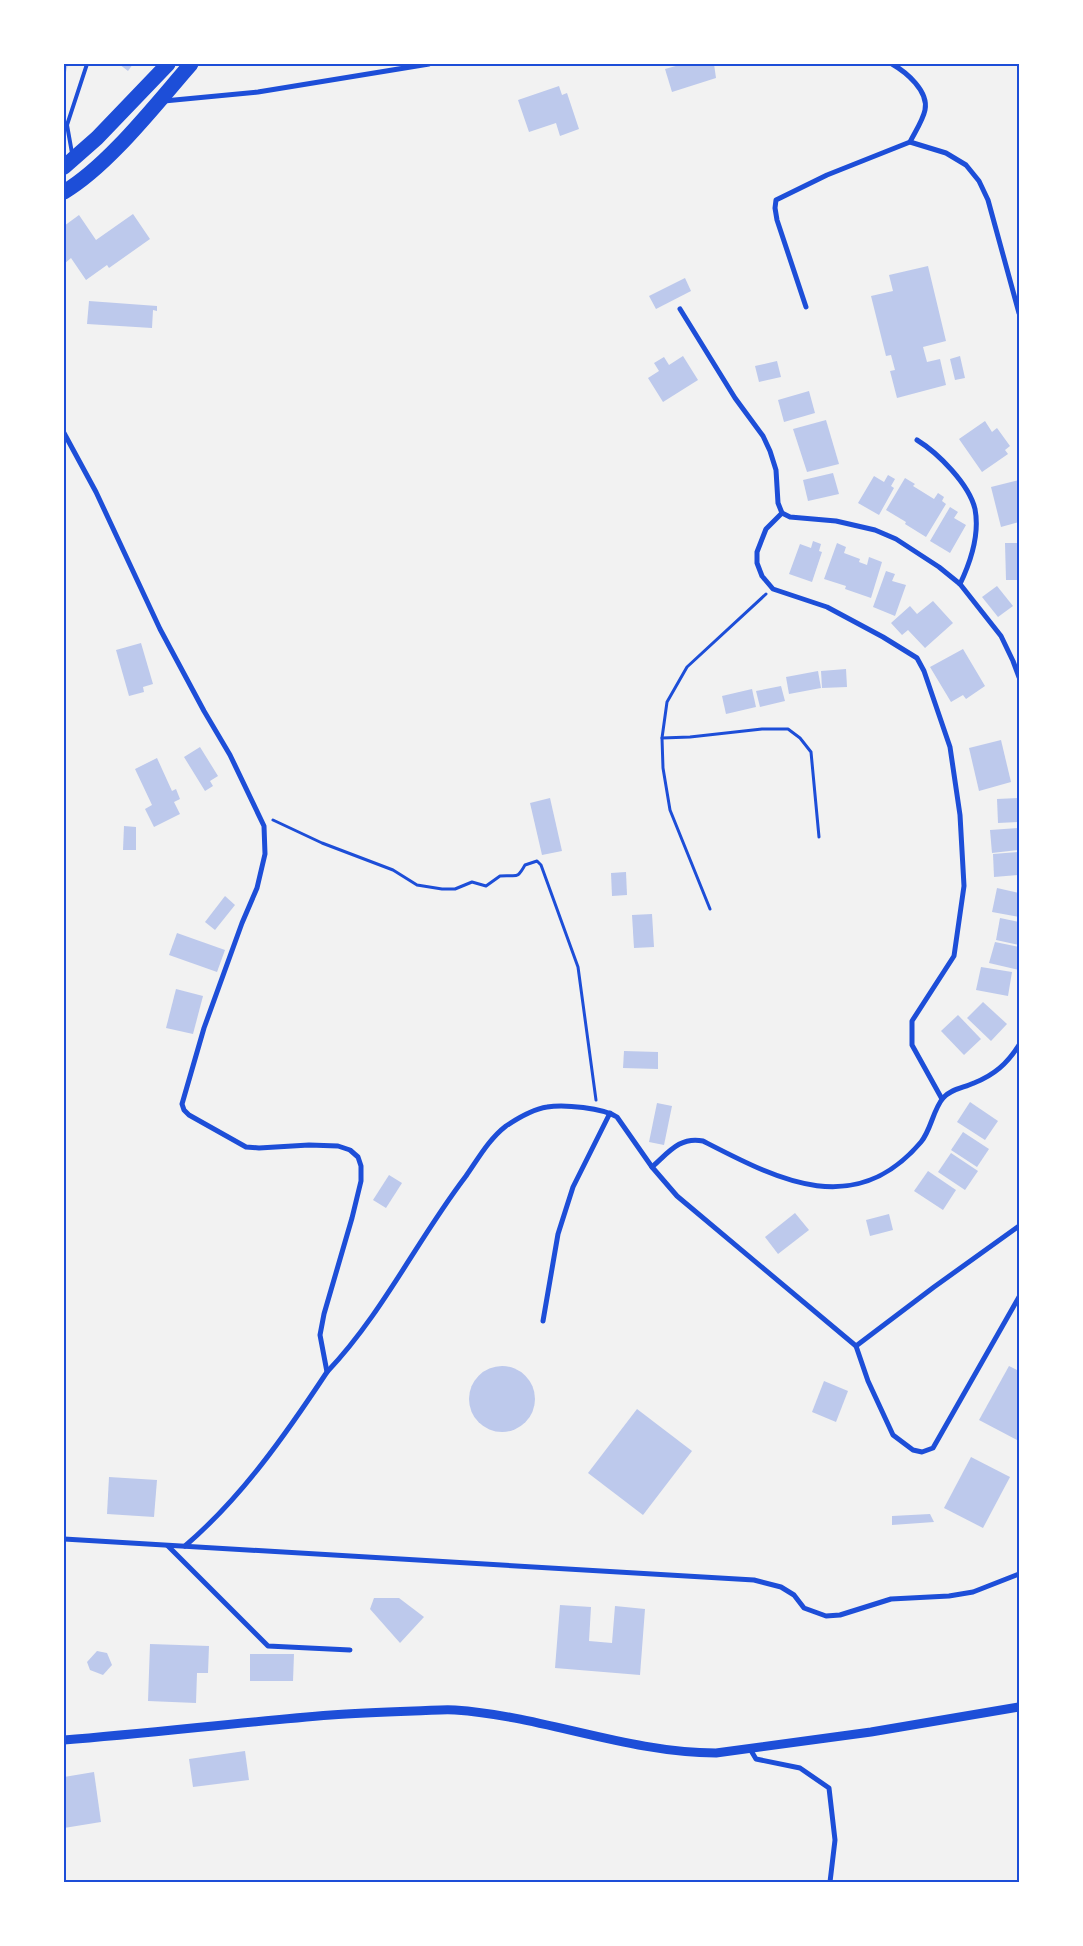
<svg xmlns="http://www.w3.org/2000/svg" width="1083" height="1946" font-family="Manrope,sans-serif">
<style>
.building{fill:#bdc9ec}
.lines{fill:none;stroke-linecap:round;stroke-linejoin:round}
.path{stroke:#1d4ed8;stroke-width:3}
.service{stroke:#1d4ed8;stroke-width:4}
.minor{stroke:#1d4ed8;stroke-width:5}
.tertiary{stroke:#1d4ed8;stroke-width:9}
.motorway{stroke:#1d4ed8;stroke-width:15}
.neatline{fill:none;stroke:#1d4ed8;stroke-width:2}
</style>
<rect width="100%" height="100%" fill="#f2f2f2"/>
<g class="building">
<polygon points="64,64 68,64 66,72 64,72"/>
<polygon points="119,64 133,64 128,71"/>
<polygon points="683,64 714,64 716,78 672,92 665,69"/>
<polygon points="559,86 562,95 567,93 579,129 560,136 556,123 529,132 518,100"/>
<polygon points="133,214 150,239 109,268 107,265 86,280 71,258 64,264 64,226 79,215 96,240"/>
<polygon points="928,266 946,341 923,347 927,362 940,359 946,385 897,398 890,371 895,370 891,355 886,356 871,296 893,291 889,275"/>
<polygon points="685,278 691,291 656,309 649,296"/>
<polygon points="89,301 157,306 157,311 153,310 152,328 87,324"/>
<polygon points="683,356 698,380 663,402 648,378 659,371 654,363 664,357 669,365"/>
<polygon points="960,356 965,378 955,380 950,359"/>
<polygon points="777,361 781,377 759,382 755,366"/>
<polygon points="809,391 815,413 784,422 778,400"/>
<polygon points="826,420 839,464 807,472 793,429"/>
<polygon points="985,421 992,432 997,428 1010,446 1005,450 1008,454 982,472 959,439"/>
<polygon points="833,473 839,494 808,501 803,480"/>
<polygon points="888,475 895,479 891,486 894,488 879,515 858,503 874,476 884,482"/>
<polygon points="905,478 915,484 913,486 934,499 938,493 944,497 942,501 946,504 926,537 905,524 906,522 886,510"/>
<polygon points="1019,480 1019,522 1001,527 991,487"/>
<polygon points="950,507 958,512 954,518 966,525 950,553 930,541"/>
<polygon points="813,541 821,544 819,551 822,552 812,582 789,574 800,544 811,548"/>
<polygon points="837,543 846,547 844,553 860,559 859,562 867,565 869,557 882,562 871,598 845,589 846,586 824,579"/>
<polygon points="1005,543 1019,543 1019,580 1006,580"/>
<polygon points="886,571 895,574 892,581 906,585 895,616 873,607"/>
<polygon points="997,586 1013,606 998,617 982,597"/>
<polygon points="933,601 953,623 925,648 908,630 902,635 891,623 910,606 917,614"/>
<polygon points="141,643 153,684 143,687 144,692 129,696 116,650"/>
<polygon points="963,649 985,686 966,699 963,695 951,702 930,667"/>
<polygon points="846,669 847,687 822,688 821,671"/>
<polygon points="818,671 821,688 789,694 786,677"/>
<polygon points="781,686 785,701 760,707 756,691"/>
<polygon points="752,689 756,707 726,714 722,696"/>
<polygon points="1001,740 1011,782 979,791 969,748"/>
<polygon points="200,747 218,776 210,781 213,786 205,791 184,757"/>
<polygon points="157,758 172,791 176,789 180,799 174,802 180,814 154,827 145,809 152,805 135,769"/>
<polygon points="550,798 562,851 542,855 530,803"/>
<polygon points="1019,798 1019,822 998,823 997,799"/>
<polygon points="124,826 136,827 136,850 123,850"/>
<polygon points="1019,828 1019,850 992,853 990,830"/>
<polygon points="1019,852 1019,875 994,877 993,854"/>
<polygon points="626,872 627,895 612,896 611,873"/>
<polygon points="997,888 1019,893 1019,917 992,912"/>
<polygon points="225,896 235,905 215,930 205,922"/>
<polygon points="652,914 654,947 634,948 632,915"/>
<polygon points="1000,918 1019,922 1019,945 996,940"/>
<polygon points="177,933 225,950 217,972 169,955"/>
<polygon points="995,942 1019,947 1019,970 989,963"/>
<polygon points="981,967 1012,972 1008,996 976,990"/>
<polygon points="176,989 203,996 193,1034 166,1028"/>
<polygon points="983,1002 1007,1024 991,1041 967,1018"/>
<polygon points="958,1015 981,1039 964,1055 941,1031"/>
<polygon points="624,1051 658,1052 658,1069 623,1068"/>
<polygon points="970,1102 998,1121 985,1140 957,1122"/>
<polygon points="657,1103 672,1106 664,1145 649,1142"/>
<polygon points="963,1132 989,1149 977,1167 951,1150"/>
<polygon points="951,1153 978,1171 965,1190 938,1172"/>
<polygon points="928,1171 956,1190 943,1210 914,1191"/>
<polygon points="389,1175 402,1183 386,1208 373,1200"/>
<polygon points="795,1213 809,1230 778,1254 765,1237"/>
<polygon points="889,1214 893,1230 870,1236 866,1220"/>
<polygon points="1009,1366 1019,1371 1019,1436 1017,1440 979,1420"/>
<circle cx="502" cy="1399" r="33"/>
<polygon points="824,1381 848,1391 836,1422 812,1412"/>
<polygon points="637,1409 692,1451 643,1515 588,1473"/>
<polygon points="971,1457 1010,1477 983,1528 944,1508"/>
<polygon points="109,1477 157,1480 154,1517 107,1514"/>
<polygon points="930,1514 934,1522 892,1525 892,1516"/>
<polygon points="374,1598 399,1598 424,1617 400,1643 370,1609"/>
<polygon points="560,1605 591,1607 589,1641 612,1643 615,1606 645,1609 640,1675 555,1668"/>
<polygon points="150,1644 209,1646 208,1673 197,1673 196,1703 148,1701"/>
<polygon points="97,1651 107,1653 112,1665 103,1675 90,1670 87,1662"/>
<polygon points="250,1654 294,1654 293,1681 250,1681"/>
<polygon points="245,1751 249,1780 193,1787 189,1759"/>
<polygon points="94,1772 101,1822 64,1828 64,1777"/>
</g>
<g class="lines">
<g class="path">
<polyline points="662,738 690,737 762,729 788,729 800,738 811,752 819,837"/>
<path d="M 273,820 L 322,843 L 393,870 L 417,885 L 442,889 L 455,889 L 472,882 L 486,886 L 500,876 C 517,874 516,881 525,865 L 537,861 L 541,865 L 578,967 L 596,1100"/>
<polyline points="710,909 670,810 663,768 662,738 667,702 687,667 766,594"/>
</g>
<polyline class="service" points="72,153 67,125 87,64"/>
<g class="minor">
<path d="M 892,64 C 906,72 929,91 925,110 C 923,120 915,132 910,142"/>
<polyline points="164,101 258,92 429,64"/>
<polyline points="806,307 777,220 775,208 776,200 827,175 910,142 946,153 966,165 979,181 988,200 1019,313"/>
<polyline points="680,309 735,398 763,436 770,451 776,470 778,503 782,513 790,517 836,521 875,530 896,539 939,567 960,584 1001,636 1013,661 1019,677"/>
<path d="M 64,433 L 96,492 L 160,629 L 204,711 L 230,755 L 264,826 L 265,854 L 257,888 L 242,923 L 204,1028 L 182,1104 L 184,1110 L 189,1115 L 246,1147 L 259,1148 L 309,1145 L 338,1146 L 350,1150 L 358,1157 L 361,1166 L 361,1181 L 352,1218 L 324,1314 L 320,1335 L 327,1372 C 286,1434 242,1497 185,1546"/>
<path d="M 917,440 C 938,453 969,484 975,509 C 980,535 971,561 960,584"/>
<polyline points="782,513 766,529 757,552 757,563 762,576 773,589 827,607 883,637 917,658 924,671 950,747 960,815 964,886 954,956 912,1021 912,1045 942,1099"/>
<path d="M 652,1167 C 668,1153 680,1136 703,1141 C 777,1179 854,1221 921,1142 C 931,1130 933,1110 943,1098 C 951,1089 963,1088 974,1083 C 994,1075 1007,1064 1019,1045"/>
<polyline points="1019,1226 934,1287 856,1346 868,1381 893,1435 913,1450 922,1452 933,1448 1019,1297"/>
<polyline points="543,1321 558,1234 573,1187 610,1113"/>
<path d="M 327,1372 C 383,1313 417,1240 466,1176 C 478,1159 489,1139 506,1126 C 518,1118 533,1109 547,1107 C 564,1104 603,1108 617,1117 L 652,1167 L 677,1196 L 856,1346"/>
<polyline points="64,1539 754,1580 781,1587 794,1595 804,1608 826,1616 840,1615 891,1599 949,1596 973,1592 1019,1574"/>
<polyline points="168,1546 268,1646 350,1650"/>
<polyline points="750,1749 756,1759 800,1768 829,1788 835,1840 830,1882"/>
</g>
<path class="tertiary" d="M 64,1740 C 153,1733 242,1722 331,1715 C 358,1713 386,1712 414,1711 C 428,1711 442,1709 455,1710 C 543,1716 628,1753 716,1753 L 871,1732 L 1019,1707"/>
<g class="motorway">
<polyline points="64,167 97,138 168,64"/>
<path d="M 64,192 C 109,165 156,104 191,64"/>
</g>
</g>
<rect width="1083" height="1946" fill="none" stroke="#ffffff" stroke-width="130"/>
<rect x="65" y="65" width="953" height="1816" class="neatline"/>
</svg>
